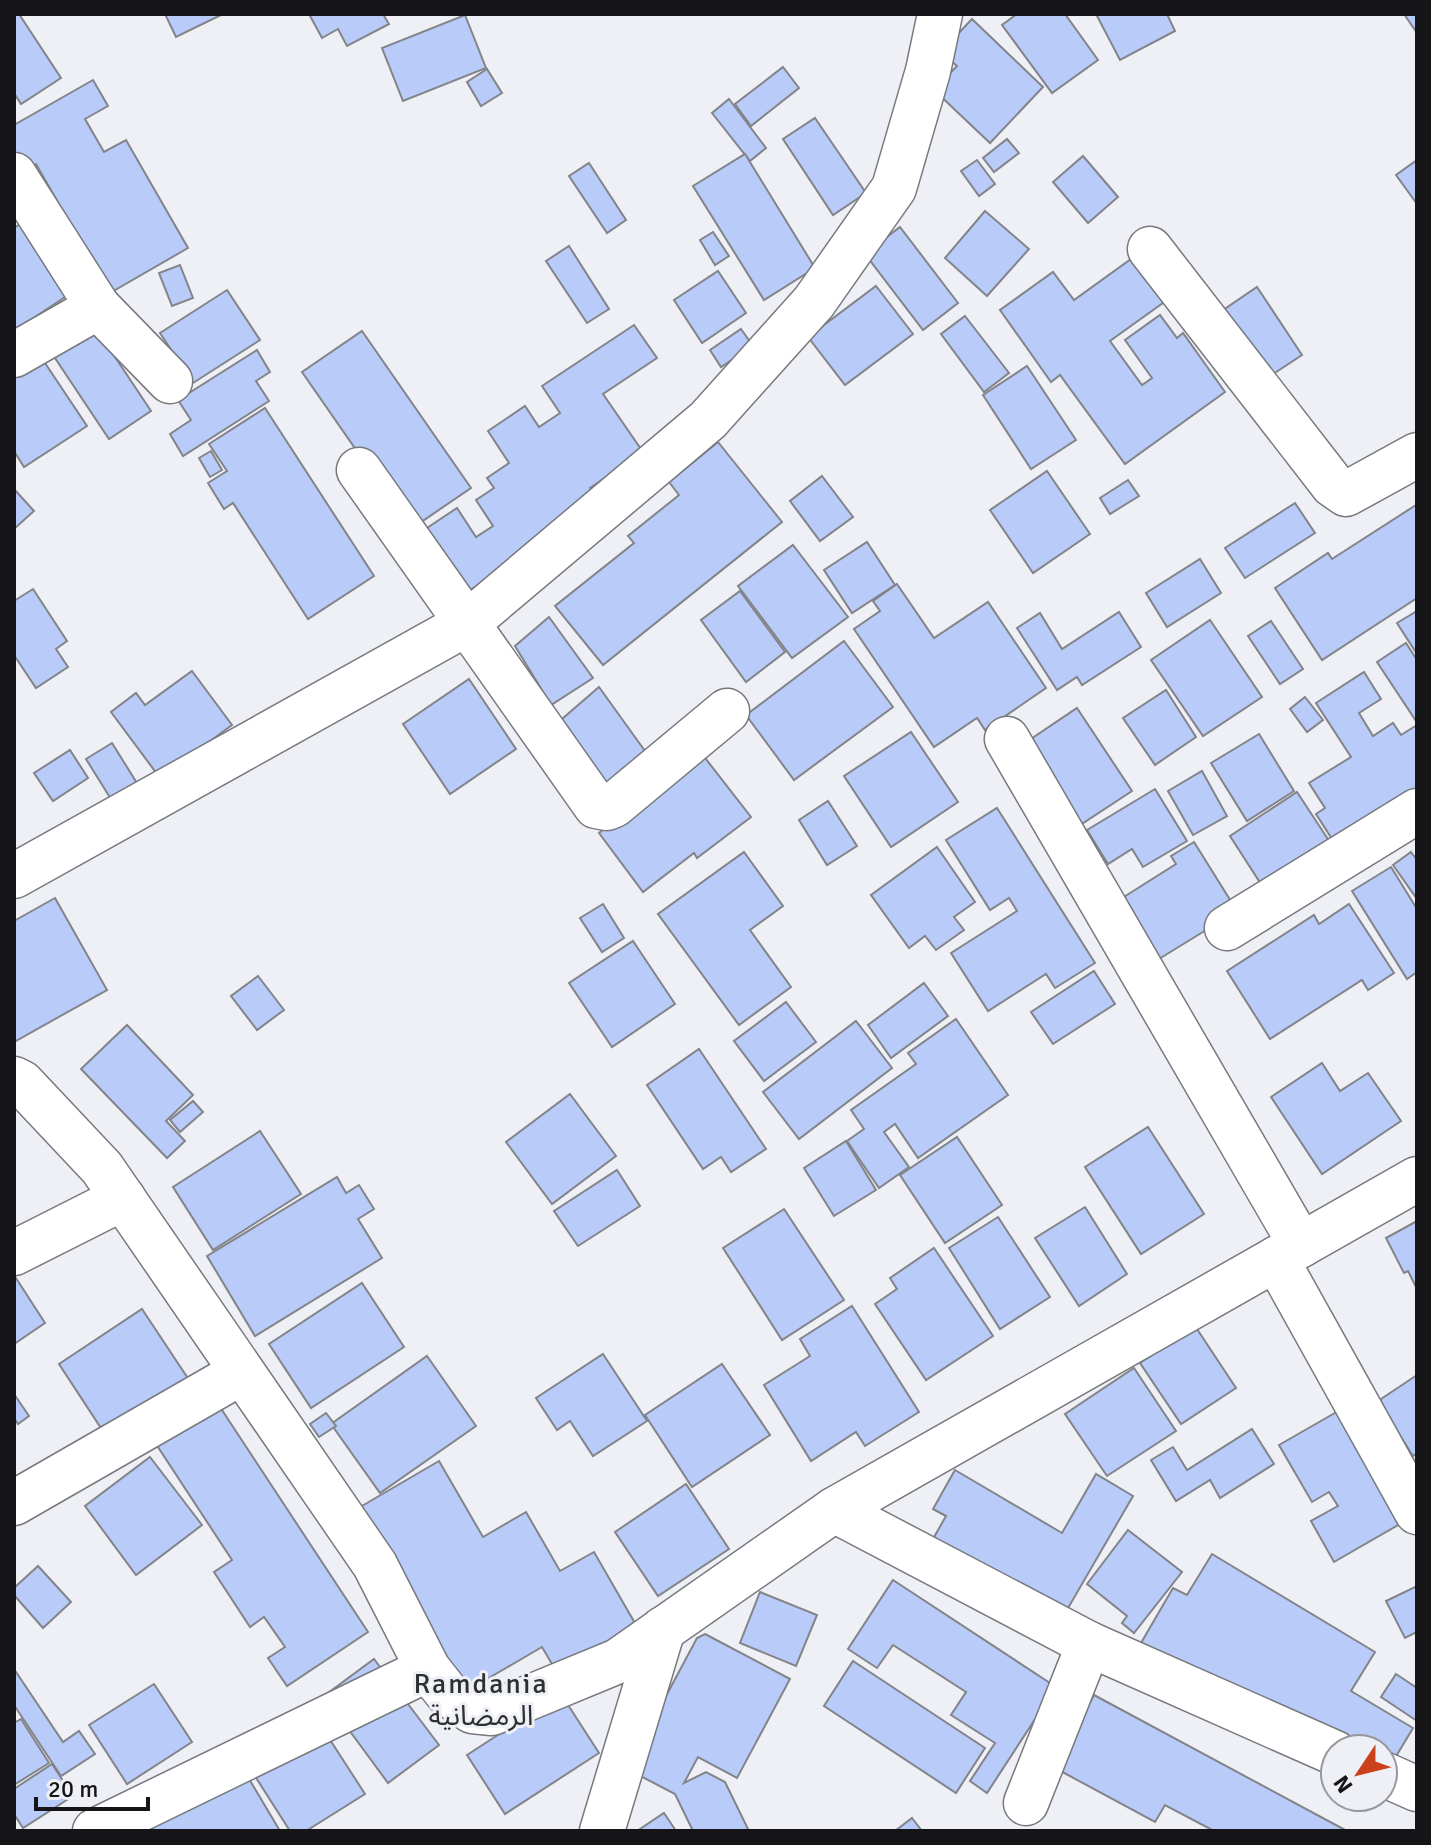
<svg xmlns="http://www.w3.org/2000/svg" width="1431" height="1845" font-family="Signika,'Noto Sans Arabic',sans-serif">
<style>
.building{fill:#b9cbf8;stroke:#828489;stroke-width:2}
.lines{fill:none;stroke-linecap:round;stroke-linejoin:round}
.minor-casing{stroke:#77797e;stroke-width:47}
.minor{stroke:#fff;stroke-width:44}
.labels{text-anchor:middle;stroke-width:6;stroke-linejoin:round;paint-order:stroke}
.quarter-label{font-size:28px;letter-spacing:2px;fill:#2d2f33;stroke:#eef0f6}
</style>
<rect width="100%" height="100%" fill="#eef0f6"/>
<g class="building">
<polygon points="14,14 19,14 61,78 21,104 14,93"/>
<polygon points="165,14 223,14 176,37"/>
<polygon points="309,14 383,14 389,24 347,46 338,29 322,38"/>
<polygon points="1017,14 1065,14 1098,60 1052,93 1002,25"/>
<polygon points="1096,14 1167,14 1175,31 1120,60"/>
<polygon points="1404,14 1417,14 1417,33"/>
<polygon points="465,15 486,68 403,101 382,48"/>
<polygon points="972,19 1043,87 990,143 934,90 957,66 941,52"/>
<polygon points="783,67 799,88 751,126 735,104"/>
<polygon points="487,69 502,93 481,106 467,82"/>
<polygon points="93,80 108,106 85,119 104,152 126,140 188,248 110,293 36,164 17,174 14,168 14,125"/>
<polygon points="729,99 766,148 750,161 712,113"/>
<polygon points="815,118 866,193 833,215 783,139"/>
<polygon points="1007,139 1019,153 994,172 983,158"/>
<polygon points="745,154 815,268 764,300 693,186"/>
<polygon points="1083,156 1118,197 1088,223 1053,182"/>
<polygon points="977,160 995,184 979,196 961,171"/>
<polygon points="1417,160 1417,204 1396,175"/>
<polygon points="589,163 626,220 607,233 569,176"/>
<polygon points="985,211 1029,249 987,296 945,258"/>
<polygon points="29,218 77,289 14,331 14,228"/>
<polygon points="900,227 958,303 923,330 865,254"/>
<polygon points="713,232 729,256 715,265 700,240"/>
<polygon points="569,246 609,309 587,323 546,261"/>
<polygon points="1142,251 1174,295 1110,341 1142,385 1152,378 1125,340 1160,315 1177,338 1183,333 1225,392 1125,464 1060,375 1051,382 1000,310 1053,272 1074,300"/>
<polygon points="180,265 193,298 172,306 159,273"/>
<polygon points="718,271 746,313 702,343 674,300"/>
<polygon points="876,286 913,334 845,385 808,337"/>
<polygon points="1257,287 1302,355 1255,386 1210,319"/>
<polygon points="227,290 260,340 193,383 160,333"/>
<polygon points="965,316 1009,373 984,392 941,334"/>
<polygon points="89,318 151,411 109,439 47,346"/>
<polygon points="634,325 657,358 603,394 643,452 590,488 600,503 457,599 415,536 457,508 476,537 493,526 476,500 494,488 487,478 509,463 488,431 525,406 539,427 560,413 542,386"/>
<polygon points="741,329 753,346 721,367 710,350"/>
<polygon points="362,331 471,488 411,529 302,372"/>
<polygon points="257,350 270,372 256,381 269,401 183,456 170,434 191,420 178,400"/>
<polygon points="37,351 87,426 24,467 14,451 14,366"/>
<polygon points="1027,366 1076,440 1031,469 983,395"/>
<polygon points="265,408 374,576 308,619 233,503 224,509 208,483 227,471 209,444"/>
<polygon points="718,442 782,522 603,665 555,606 634,543 628,536 679,495 669,482"/>
<polygon points="211,451 222,470 210,477 199,458"/>
<polygon points="1047,471 1090,534 1033,573 990,510"/>
<polygon points="822,476 853,517 820,541 790,501"/>
<polygon points="1128,480 1139,496 1110,514 1100,498"/>
<polygon points="14,489 34,511 14,529"/>
<polygon points="1295,503 1315,533 1245,578 1225,548"/>
<polygon points="1416,505 1417,598 1322,660 1275,588 1328,553 1332,559"/>
<polygon points="867,542 895,585 852,613 824,570"/>
<polygon points="793,545 848,617 792,658 738,586"/>
<polygon points="1200,559 1221,593 1167,627 1146,593"/>
<polygon points="897,584 934,638 988,602 1046,688 985,730 977,718 934,747 854,629 880,611 873,601"/>
<polygon points="33,589 67,641 56,649 68,667 36,688 14,655 14,601"/>
<polygon points="740,591 785,652 746,682 701,620"/>
<polygon points="1417,611 1417,654 1397,623"/>
<polygon points="1119,612 1141,647 1082,685 1077,677 1057,690 1017,628 1040,613 1062,649"/>
<polygon points="549,617 593,678 551,705 515,646"/>
<polygon points="1210,620 1262,697 1203,736 1151,660"/>
<polygon points="1271,621 1303,669 1280,684 1248,636"/>
<polygon points="844,641 893,707 794,780 746,715"/>
<polygon points="1406,643 1417,660 1416,721 1377,662"/>
<polygon points="192,671 232,725 160,778 111,712 136,693 145,705"/>
<polygon points="1364,672 1381,699 1359,713 1373,736 1393,723 1401,735 1417,725 1417,804 1341,853 1316,814 1325,808 1309,783 1351,757 1316,703"/>
<polygon points="469,679 516,749 450,794 403,724"/>
<polygon points="599,687 650,758 609,789 562,719"/>
<polygon points="1166,690 1196,737 1155,765 1123,718"/>
<polygon points="1305,697 1323,720 1307,732 1290,709"/>
<polygon points="1077,708 1132,791 1074,829 1019,747"/>
<polygon points="911,732 958,802 891,847 844,776"/>
<polygon points="1259,734 1294,791 1247,821 1211,763"/>
<polygon points="112,743 140,788 114,804 86,759"/>
<polygon points="70,750 88,778 53,801 34,773"/>
<polygon points="702,754 751,817 697,858 694,853 643,892 599,833"/>
<polygon points="1202,771 1227,816 1193,835 1168,791"/>
<polygon points="1155,789 1187,841 1143,867 1132,849 1108,864 1087,830"/>
<polygon points="1297,792 1337,853 1270,898 1230,836"/>
<polygon points="828,801 857,846 827,865 799,820"/>
<polygon points="997,808 1095,963 1055,988 1046,974 988,1011 951,953 1017,911 1009,898 990,910 946,840"/>
<polygon points="1194,842 1237,911 1146,967 1108,907 1176,864 1171,856"/>
<polygon points="937,847 975,902 954,917 964,930 936,950 925,936 909,948 871,895"/>
<polygon points="744,852 783,906 750,930 791,987 739,1025 658,914"/>
<polygon points="1411,852 1417,860 1417,899 1393,865"/>
<polygon points="1391,867 1417,909 1417,972 1407,979 1352,891"/>
<polygon points="55,898 107,990 14,1042 14,921"/>
<polygon points="603,904 624,938 602,952 580,918"/>
<polygon points="1349,904 1394,973 1368,990 1362,980 1270,1039 1227,971 1314,915 1319,924"/>
<polygon points="633,941 675,1004 612,1047 569,983"/>
<polygon points="1094,971 1115,1004 1053,1044 1031,1012"/>
<polygon points="258,976 284,1010 257,1030 231,996"/>
<polygon points="924,983 948,1016 891,1058 868,1025"/>
<polygon points="786,1002 816,1042 764,1081 734,1041"/>
<polygon points="956,1019 1008,1095 918,1158 895,1124 884,1132 909,1167 879,1188 847,1141 864,1129 851,1110 916,1064 908,1053"/>
<polygon points="856,1021 892,1068 799,1139 763,1092"/>
<polygon points="127,1025 193,1095 166,1121 185,1141 167,1158 81,1069"/>
<polygon points="699,1049 766,1149 731,1172 721,1157 703,1169 647,1085"/>
<polygon points="1322,1063 1340,1091 1368,1073 1401,1121 1322,1174 1271,1097"/>
<polygon points="570,1094 616,1156 552,1204 506,1142"/>
<polygon points="193,1101 203,1112 180,1132 170,1120"/>
<polygon points="1148,1127 1204,1214 1141,1254 1085,1167"/>
<polygon points="260,1131 301,1194 213,1250 173,1187"/>
<polygon points="957,1137 1002,1205 945,1243 900,1175"/>
<polygon points="846,1141 876,1190 834,1216 804,1168"/>
<polygon points="617,1170 640,1206 578,1246 554,1211"/>
<polygon points="337,1177 346,1193 359,1185 374,1209 358,1219 382,1258 255,1336 207,1256"/>
<polygon points="1085,1207 1127,1274 1079,1306 1035,1238"/>
<polygon points="784,1209 844,1300 782,1340 723,1248"/>
<polygon points="998,1217 1050,1297 1000,1329 949,1248"/>
<polygon points="1417,1221 1417,1289 1408,1271 1404,1273 1386,1238"/>
<polygon points="934,1248 993,1336 926,1380 875,1304 897,1289 890,1278"/>
<polygon points="14,1275 45,1323 14,1344"/>
<polygon points="362,1283 404,1347 311,1408 269,1344"/>
<polygon points="852,1306 919,1412 865,1446 856,1432 811,1461 764,1385 810,1356 800,1339"/>
<polygon points="142,1309 199,1395 116,1451 59,1364"/>
<polygon points="1195,1326 1236,1388 1181,1424 1140,1363"/>
<polygon points="603,1354 647,1421 593,1456 570,1421 557,1430 536,1398"/>
<polygon points="427,1356 476,1426 380,1493 331,1424"/>
<polygon points="722,1364 770,1435 692,1487 645,1415"/>
<polygon points="1134,1368 1176,1431 1107,1476 1065,1414"/>
<polygon points="1417,1375 1417,1453 1413,1456 1378,1401"/>
<polygon points="14,1394 29,1416 18,1424 14,1418"/>
<polygon points="218,1404 368,1632 287,1686 268,1658 285,1647 264,1617 250,1627 214,1572 232,1560 156,1444"/>
<polygon points="1347,1406 1412,1517 1334,1562 1311,1521 1338,1506 1329,1492 1312,1502 1279,1445"/>
<polygon points="326,1413 336,1426 319,1437 310,1424"/>
<polygon points="1252,1429 1274,1464 1220,1498 1210,1480 1176,1501 1151,1460 1173,1447 1187,1470"/>
<polygon points="150,1457 202,1525 136,1575 85,1506"/>
<polygon points="439,1461 483,1537 526,1512 560,1571 594,1552 636,1625 556,1671 542,1647 463,1693 355,1510"/>
<polygon points="955,1470 1062,1533 1096,1474 1133,1496 1060,1622 929,1546 946,1516 933,1509"/>
<polygon points="686,1484 729,1549 658,1596 615,1532"/>
<polygon points="1128,1530 1182,1572 1134,1633 1122,1623 1127,1616 1087,1584"/>
<polygon points="1212,1554 1375,1652 1351,1691 1413,1728 1383,1778 1383,1749 1335,1749 1335,1759 1141,1643 1173,1588 1187,1595"/>
<polygon points="38,1566 71,1602 43,1628 14,1595 14,1588"/>
<polygon points="893,1580 1056,1687 987,1793 970,1781 995,1743 951,1715 966,1692 893,1645 877,1668 848,1649"/>
<polygon points="1417,1586 1417,1632 1405,1638 1386,1601"/>
<polygon points="760,1592 817,1615 796,1666 740,1643"/>
<polygon points="705,1634 790,1679 737,1778 698,1757 684,1783 706,1772 725,1782 749,1831 693,1831 675,1794 627,1769 697,1638"/>
<polygon points="374,1659 439,1745 388,1783 324,1696"/>
<polygon points="853,1661 985,1748 956,1793 824,1706"/>
<polygon points="14,1669 63,1742 79,1731 95,1754 61,1776 14,1705"/>
<polygon points="1396,1674 1417,1688 1417,1721 1381,1697"/>
<polygon points="154,1684 192,1742 127,1784 89,1725"/>
<polygon points="561,1694 599,1753 505,1814 467,1755"/>
<polygon points="1094,1695 1347,1831 1214,1831 1165,1805 1155,1822 1055,1768"/>
<polygon points="307,1704 365,1794 306,1831 290,1831 237,1748"/>
<polygon points="21,1719 49,1763 14,1785 14,1723"/>
<polygon points="239,1762 280,1831 135,1831"/>
<polygon points="52,1764 73,1796 23,1828 14,1814 14,1789"/>
<polygon points="664,1813 676,1831 637,1831"/>
<polygon points="912,1818 922,1831 895,1831"/>
</g>
<g class="lines">
<defs>
<g id="minor">
<polyline points="14,175 98,307 14,355"/>
<polyline points="1150,249 1333,485 1346,494 1417,455"/>
<polyline points="98,307 170,381"/>
<polyline points="359,470 596,806 607,808 614,805 727,711"/>
<polyline points="1007,739 1301,1245"/>
<polyline points="14,876 466,624 708,420 814,302 894,188 928,71 940,14"/>
<polyline points="1227,928 1417,811"/>
<polyline points="14,1079 22,1083 102,1168 375,1565 428,1669 447,1693 472,1711 492,1713 618,1661 834,1510 1417,1179"/>
<polyline points="14,1253 123,1198"/>
<polyline points="1276,1259 1417,1512"/>
<polyline points="14,1503 242,1372"/>
<polyline points="834,1510 1089,1644 1335,1753"/>
<polyline points="1383,1774 1417,1789"/>
<polyline points="1026,1803 1089,1644"/>
<polyline points="95,1831 428,1669"/>
<polyline points="602,1831 663,1629"/>
</g>
</defs>
<use href="#minor" class="minor-casing"/>
<use href="#minor" class="minor"/>
</g>
<g class="labels">
<g class="quarter-label">
<text x="481" y="1693">Ramdania<tspan x="481" dy="32">الرمضانية</tspan></text>
</g>
</g>
<rect width="1431" height="1845" fill="none" stroke="#151517" stroke-width="32"/>
<g transform="translate(1359 1773) rotate(235)"><circle r="38" fill="#eef0f6" stroke="#97989d" stroke-width="2"/>
<path d="M0-6L14 30L0 20L-14 30Z" fill="#ca411c"/>
<text y="-12" font-size="22" font-weight="bold" text-anchor="middle" fill="#151517">N</text>
</g>
<path d="M36 1797v12h112v-12" fill="none" stroke="#151517" stroke-width="4"/>
<text x="48" y="1797" font-size="24" fill="#151517" stroke="#eef0f6" stroke-width="6" paint-order="stroke">20 m</text>
</svg>
